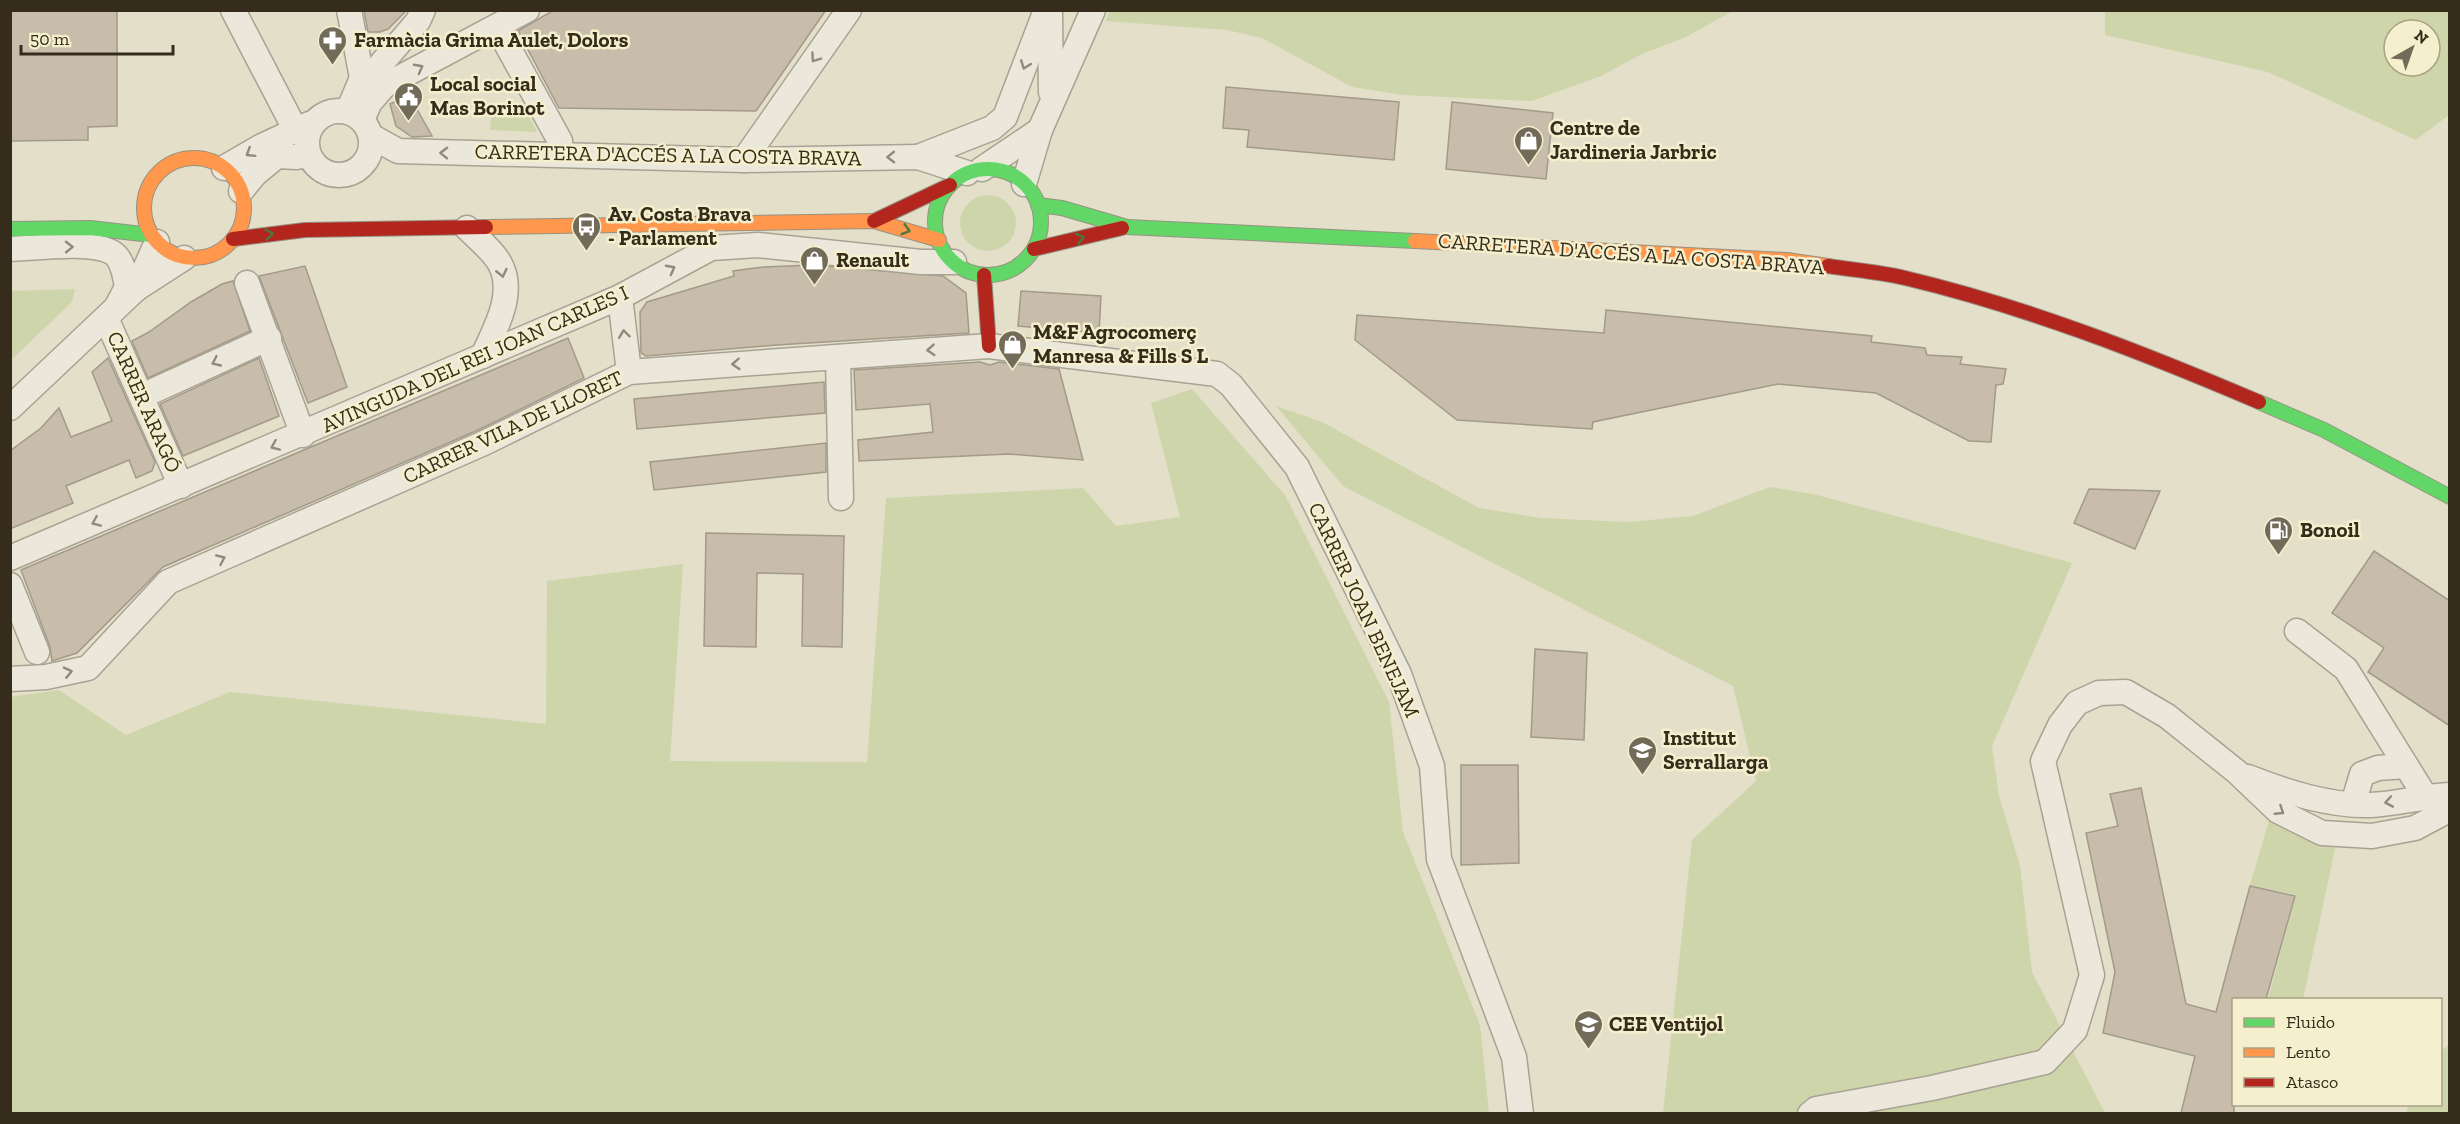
<svg xmlns="http://www.w3.org/2000/svg" width="2460" height="1124" font-family="'Zilla Slab',serif">
<style>
.green{fill:#ced5ab;fill-rule:evenodd}
.building{fill:#c7bdaa;stroke:#a39a89;stroke-width:1.5}
.lines{fill:none;stroke-linecap:round;stroke-linejoin:round}
.street-casing{stroke:#a8a293;stroke-width:27}
.fast-casing{stroke:#979283;stroke-width:16}
.slow-casing{stroke:#979283;stroke-width:16}
.jam-casing{stroke:#979283;stroke-width:16}
.street{stroke:#ebe8db;stroke-width:24}
.fast{stroke:#63d668;stroke-width:14}
.slow{stroke:#ff974d;stroke-width:14}
.jam{stroke:#b3261e;stroke-width:14}
.oneway{stroke:#908a7c}
.oneway2{stroke:#4a783e}
.labels{text-anchor:middle;stroke-width:5;stroke-linejoin:round;paint-order:stroke}
.poi-label{font-size:21px;font-weight:bold;fill:#352c1c;stroke:#f5efcd;text-anchor:start}
.street-label{font-size:21px;fill:#352c1c;stroke:#f5efcd}
</style>
<rect width="100%" height="100%" fill="#e3dfc9"/>
<g class="green">
<polygon points="1110,11 1733,10 1733,11 1684,38 1644,53 1601,76 1532,101 1403,95 1352,87 1262,38 1227,30 1105,21"/>
<path d="M 2105,11 L 2449,11 L 2449,115 L 2416,140 L 2268,72 L 2105,35 ZM 2394,30 L 2430,30 L 2430,66 L 2394,66 Z"/>
<polygon points="492,105 526,110 537,132 490,130"/>
<circle cx="988" cy="223" r="28"/>
<polygon points="75,289 72,302 11,360 11,291"/>
<polygon points="1192,389 1285,495 1389,702 1403,832 1480,1025 1489,1113 11,1113 11,697 59,690 126,735 230,692 546,724 547,581 683,564 670,761 867,762 886,498 1083,488 1116,526 1180,517 1151,403"/>
<polygon points="1276,406 1322,422 1479,508 1541,518 1628,522 1693,516 1770,487 1813,494 2072,563 1992,746 1999,796 2020,866 2032,972 2105,1113 1663,1113 1692,840 1756,781 1733,686 1343,486"/>
<polygon points="2271,814 2336,844 2303,999 2268,999 2296,895 2250,885"/>
<polygon points="2449,1045 2449,1113 2407,1113 2408,1105 2440,1104 2441,1051"/>
</g>
<g class="building">
<polygon points="10,10 117,10 117,126 88,127 88,140 10,141"/>
<polygon points="364,10 407,10 388,29 380,32 368,32"/>
<polygon points="554,10 826,10 756,111 559,108 518,31"/>
<polygon points="1226,87 1399,102 1394,160 1247,147 1249,130 1223,128"/>
<polygon points="409,95 432,136 412,137 396,126 390,104"/>
<polygon points="1452,102 1553,113 1546,179 1446,169"/>
<polygon points="813,265 943,276 966,293 969,333 777,345 646,356 641,353 640,312 647,302 734,276 733,271 763,267"/>
<polygon points="305,266 347,387 308,403 259,276"/>
<polygon points="233,281 250,331 148,378 132,341 149,332 191,302 222,284"/>
<polygon points="1021,291 1101,296 1099,333 1018,326"/>
<polygon points="1606,310 1872,336 1871,342 1925,348 1927,355 1962,357 1960,364 2006,369 2003,384 1996,385 1991,442 1969,441 1876,393 1778,384 1593,422 1592,429 1457,420 1355,340 1357,315 1604,333"/>
<polygon points="568,338 584,378 478,430 163,567 77,653 52,661 50,647 21,570"/>
<polygon points="108,358 155,462 152,471 136,478 129,460 66,486 73,503 10,529 10,451 41,428 59,408 71,437 112,421 92,372"/>
<polygon points="259,358 279,416 183,456 160,404"/>
<polygon points="980,362 990,365 999,362 1059,369 1083,460 1009,454 859,461 858,440 933,432 930,404 856,410 854,370"/>
<polygon points="824,382 825,413 637,429 634,399"/>
<polygon points="826,443 826,472 654,490 650,462"/>
<polygon points="2089,489 2160,491 2135,549 2074,523"/>
<polygon points="706,533 844,536 842,647 802,646 803,574 757,573 756,647 704,646"/>
<polygon points="2374,551 2450,601 2450,726 2368,672 2384,648 2332,613"/>
<polygon points="1535,649 1587,653 1584,740 1531,737"/>
<polygon points="1461,765 1518,765 1519,863 1461,865"/>
<polygon points="2141,788 2186,1004 2216,1012 2250,886 2295,896 2266,999 2234,999 2234,1113 2181,1113 2195,1056 2103,1033 2115,972 2086,833 2118,826 2110,794"/>
</g>
<g class="lines">
<defs>
<g id="street">
<polyline points="233,10 296,131"/>
<polyline points="349,10 362,78 351,104"/>
<polyline points="1050,13 1051,92"/>
<polyline points="497,27 560,141"/>
<polyline points="370,100 381,64 418,21 423,10"/>
<circle cx="339" cy="143" r="32"/>
<polyline points="362,120 370,102 384,86 527,10"/>
<polyline points="371,136 398,151 744,160 918,157 967,173"/>
<polyline points="918,157 992,128 1005,117 1046,10"/>
<polyline points="744,160 849,10"/>
<polyline points="224,168 262,146 309,124"/>
<polyline points="982,169 1040,130"/>
<polyline points="1024,184 1040,130 1093,10"/>
<polyline points="241,191 255,174 277,156 297,157 308,153"/>
<path d="M 467,228 C 477,238 492,250 499,262 C 517,292 495,329 483,356"/>
<path d="M 10,249 C 35,248 93,240 113,253 C 123,260 125,276 127,287 L 117,306"/>
<polyline points="247,283 303,435"/>
<polyline points="136,289 157,242"/>
<polyline points="620,297 629,372"/>
<polyline points="106,318 181,486"/>
<polyline points="838,357 841,498"/>
<polyline points="142,396 269,338"/>
<polyline points="10,408 136,289 184,258"/>
<polyline points="10,558 620,297 711,248 758,245 921,262 954,262"/>
<polyline points="10,585 37,652"/>
<polyline points="2297,631 2346,669 2425,796"/>
<polyline points="10,679 46,677 88,668 168,582 484,443 629,372 989,346 1217,374 1231,385 1297,467 1399,674 1432,766 1439,859 1514,1057 1521,1114"/>
<path d="M 2248,777 C 2286,792 2329,806 2370,805 C 2397,804 2423,796 2450,795"/>
<polyline points="2353,804 2362,774 2378,768 2406,766"/>
<polyline points="1810,1114 1816,1109 1932,1088 2045,1062 2075,1030 2092,975 2043,761 2060,725 2077,703 2099,693 2126,692 2167,716 2237,772 2278,811 2322,833 2372,836 2415,828 2445,812 2450,805"/>
</g>
<g id="fast">
<circle cx="988" cy="222" r="53"/>
<polyline points="1038,205 1062,208 1127,227 1415,241"/>
<polyline points="10,229 90,228 151,235"/>
<polyline points="2259,402 2324,430 2450,497"/>
</g>
<g id="slow">
<circle cx="194" cy="208" r="50"/>
<polyline points="486,227 874,221 939,240"/>
<polyline points="1415,241 1787,260 1828,266"/>
</g>
<g id="jam">
<polyline points="874,221 950,185"/>
<polyline points="233,239 305,230 486,227"/>
<polyline points="1034,249 1122,228"/>
<path d="M 1828,266 C 1854,270 1880,272 1905,278 C 2027,307 2144,353 2259,402"/>
<polyline points="984,275 989,346"/>
</g>
</defs>
<use href="#street" class="street-casing"/>
<use href="#fast" class="fast-casing"/>
<use href="#slow" class="slow-casing"/>
<use href="#jam" class="jam-casing"/>
<use href="#street" class="street"/>
<use href="#fast" class="fast"/>
<use href="#slow" class="slow"/>
<use href="#jam" class="jam"/>
</g>
<defs><path id="oneway-chevron" d="M-2-3.5L2.5 0L-2 3.5" fill="none" stroke-width="1.6" stroke-linecap="round" stroke-linejoin="round" transform="scale(1.5)"/></defs>
<g class="oneway">
<use href="#oneway-chevron" transform="translate(815 58) rotate(125)"/>
<use href="#oneway-chevron" transform="translate(1025 65) rotate(111)"/>
<use href="#oneway-chevron" transform="translate(419 68) rotate(-28)"/>
<use href="#oneway-chevron" transform="translate(250 153) rotate(148)"/>
<use href="#oneway-chevron" transform="translate(444 153) rotate(-179)"/>
<use href="#oneway-chevron" transform="translate(891 157) rotate(179)"/>
<use href="#oneway-chevron" transform="translate(69 247) rotate(-1)"/>
<use href="#oneway-chevron" transform="translate(671 269) rotate(-28)"/>
<use href="#oneway-chevron" transform="translate(502 273) rotate(77)"/>
<use href="#oneway-chevron" transform="translate(624 334) rotate(-97)"/>
<use href="#oneway-chevron" transform="translate(931 350) rotate(176)"/>
<use href="#oneway-chevron" transform="translate(216 362) rotate(155)"/>
<use href="#oneway-chevron" transform="translate(736 364) rotate(176)"/>
<use href="#oneway-chevron" transform="translate(275 446) rotate(157)"/>
<use href="#oneway-chevron" transform="translate(96 522) rotate(157)"/>
<use href="#oneway-chevron" transform="translate(221 559) rotate(-24)"/>
<use href="#oneway-chevron" transform="translate(68 672) rotate(-13)"/>
<use href="#oneway-chevron" transform="translate(2389 802) rotate(170)"/>
<use href="#oneway-chevron" transform="translate(2280 811) rotate(33)"/>
</g>
<g class="oneway2">
<use href="#oneway-chevron" transform="translate(906 230) rotate(16)"/>
<use href="#oneway-chevron" transform="translate(269 234) rotate(-8)"/>
<use href="#oneway-chevron" transform="translate(1080 238) rotate(-13)"/>
</g>
<defs>
<symbol id="pharmacy-pin" viewBox="-11 -11 22 30"><path d="M0 17L-7.5 6A9.5 9.5 0 1 1 7.5 6Z" fill="#726b59" stroke="#f5efcd"/><path d="M-2-6h4v4h4v4h-4v4h-4v-4h-4v-4h4Z" fill="#fff"/></symbol>
<symbol id="civic-pin" viewBox="-11 -11 22 30"><path d="M0 17L-7.5 6A9.5 9.5 0 1 1 7.5 6Z" fill="#726b59" stroke="#f5efcd"/><path d="M-.6-6.5H3V-4.5H.6V-3L4-1V1h2V6H-6V1h2V-1L-.6-3ZM-1.2 2.5V6h2.4V2.5Z" fill="#fff"/></symbol>
<symbol id="shop-pin" viewBox="-11 -11 22 30"><path d="M0 17L-7.5 6A9.5 9.5 0 1 1 7.5 6Z" fill="#726b59" stroke="#f5efcd"/><path d="M-5-2.5h2.3a2.7 3.5 0 0 1 5.4 0H5L5.5 6h-11ZM-1.5-2.5h3a1.5 2.3 0 0 0-3 0Z" fill="#fff"/></symbol>
<symbol id="bus-pin" viewBox="-11 -11 22 30"><path d="M0 17L-7.5 6A9.5 9.5 0 1 1 7.5 6Z" fill="#726b59" stroke="#f5efcd"/><path d="M-5-6H5V4H4V6H2V4H-2V6H-4V4H-5ZM-3.5-4V0h7V-4ZM-3.5 1.2v1.5H-2V1.2ZM2 1.2v1.5H3.5V1.2Z" fill="#fff"/></symbol>
<symbol id="fuel-pin" viewBox="-11 -11 22 30"><path d="M0 17L-7.5 6A9.5 9.5 0 1 1 7.5 6Z" fill="#726b59" stroke="#f5efcd"/><path d="M-5.5-6h7V0h2V4h1.3V-2.5L3-4.5l.8-.8L6-3V5H2.5V1h-1V6h-7ZM-4.2-4.7v3.2H.2V-4.7Z" fill="#fff"/></symbol>
<symbol id="school-pin" viewBox="-11 -11 22 30"><path d="M0 17L-7.5 6A9.5 9.5 0 1 1 7.5 6Z" fill="#726b59" stroke="#f5efcd"/><path d="M0-5L7-2L0 1L-7-2ZM-4 1L0 2.5L4 1V4Q0 6-4 4Z" fill="#fff"/></symbol>
</defs>
<g fill-rule="evenodd">
<use href="#pharmacy-pin" x="316" y="24" width="33" height="45"/>
<use href="#civic-pin" x="392" y="80" width="33" height="45"/>
<use href="#shop-pin" x="1512" y="124" width="33" height="45"/>
<use href="#bus-pin" x="570" y="210" width="33" height="45"/>
<use href="#shop-pin" x="798" y="244" width="33" height="45"/>
<use href="#shop-pin" x="996" y="328" width="33" height="45"/>
<use href="#fuel-pin" x="2262" y="514" width="33" height="45"/>
<use href="#school-pin" x="1626" y="734" width="33" height="45"/>
<use href="#school-pin" x="1572" y="1008" width="33" height="45"/>
</g>
<g class="labels">
<g class="poi-label">
<text x="354" y="47">Farmàcia Grima Aulet, Dolors</text>
<text x="430" y="91">Local social<tspan x="430" dy="24">Mas Borinot</tspan></text>
<text x="1550" y="135">Centre de<tspan x="1550" dy="24">Jardineria Jarbric</tspan></text>
<text x="608" y="221">Av. Costa Brava<tspan x="608" dy="24">- Parlament</tspan></text>
<text x="836" y="267">Renault</text>
<text x="1033" y="339">M&amp;F Agrocomerç<tspan x="1033" dy="24">Manresa &amp; Fills S L</tspan></text>
<text x="2300" y="537">Bonoil</text>
<text x="1663" y="745">Institut<tspan x="1663" dy="24">Serrallarga</tspan></text>
<text x="1609" y="1031">CEE Ventijol</text>
</g>
<g class="street-label">
<text transform="translate(668 155) rotate(1)" y="7">CARRETERA D'ACCÉS A LA COSTA BRAVA</text>
<text transform="translate(1631 254) rotate(4)" y="7">CARRETERA D'ACCÉS A LA COSTA BRAVA</text>
<text transform="translate(475 359) rotate(-24)" y="7">AVINGUDA DEL REI JOAN CARLES I</text>
<text transform="translate(144 402) rotate(66)" y="7">CARRER ARAGÓ</text>
<text transform="translate(513 427) rotate(-25)" y="7">CARRER VILA DE LLORET</text>
<text transform="translate(1364 610) rotate(65)" y="7">CARRER JOAN BENEJAM</text>
</g>
</g>
<rect width="2460" height="1124" fill="none" stroke="#352c1c" stroke-width="24"/>
<rect x="2232" y="998" width="210" height="108" fill="#f5efcd" stroke="#a8a186" stroke-width="1.5"/>
<rect x="2244" y="1018" width="30" height="9" fill="#63d668" stroke="#a8a186" stroke-width="1.5"/>
<text x="2286" y="1028" font-size="18" fill="#352c1c">Fluido</text>
<rect x="2244" y="1048" width="30" height="9" fill="#ff974d" stroke="#a8a186" stroke-width="1.5"/>
<text x="2286" y="1058" font-size="18" fill="#352c1c">Lento</text>
<rect x="2244" y="1078" width="30" height="9" fill="#b3261e" stroke="#a8a186" stroke-width="1.5"/>
<text x="2286" y="1088" font-size="18" fill="#352c1c">Atasco</text>
<g transform="translate(2412 48) rotate(40)"><circle r="28" fill="#f5efcd" stroke="#a8a186" stroke-width="1.5"/>
<path d="M0-4.5L10 22L0 15L-10 22Z" fill="#726b59"/>
<text y="-9" font-size="16" font-weight="bold" text-anchor="middle" fill="#352c1c">N</text>
</g>
<path d="M21 45v9h152v-9" fill="none" stroke="#352c1c" stroke-width="3"/>
<text x="30" y="45" font-size="18" fill="#352c1c" stroke="#f5efcd" stroke-width="4.5" paint-order="stroke">50 m</text>
</svg>
